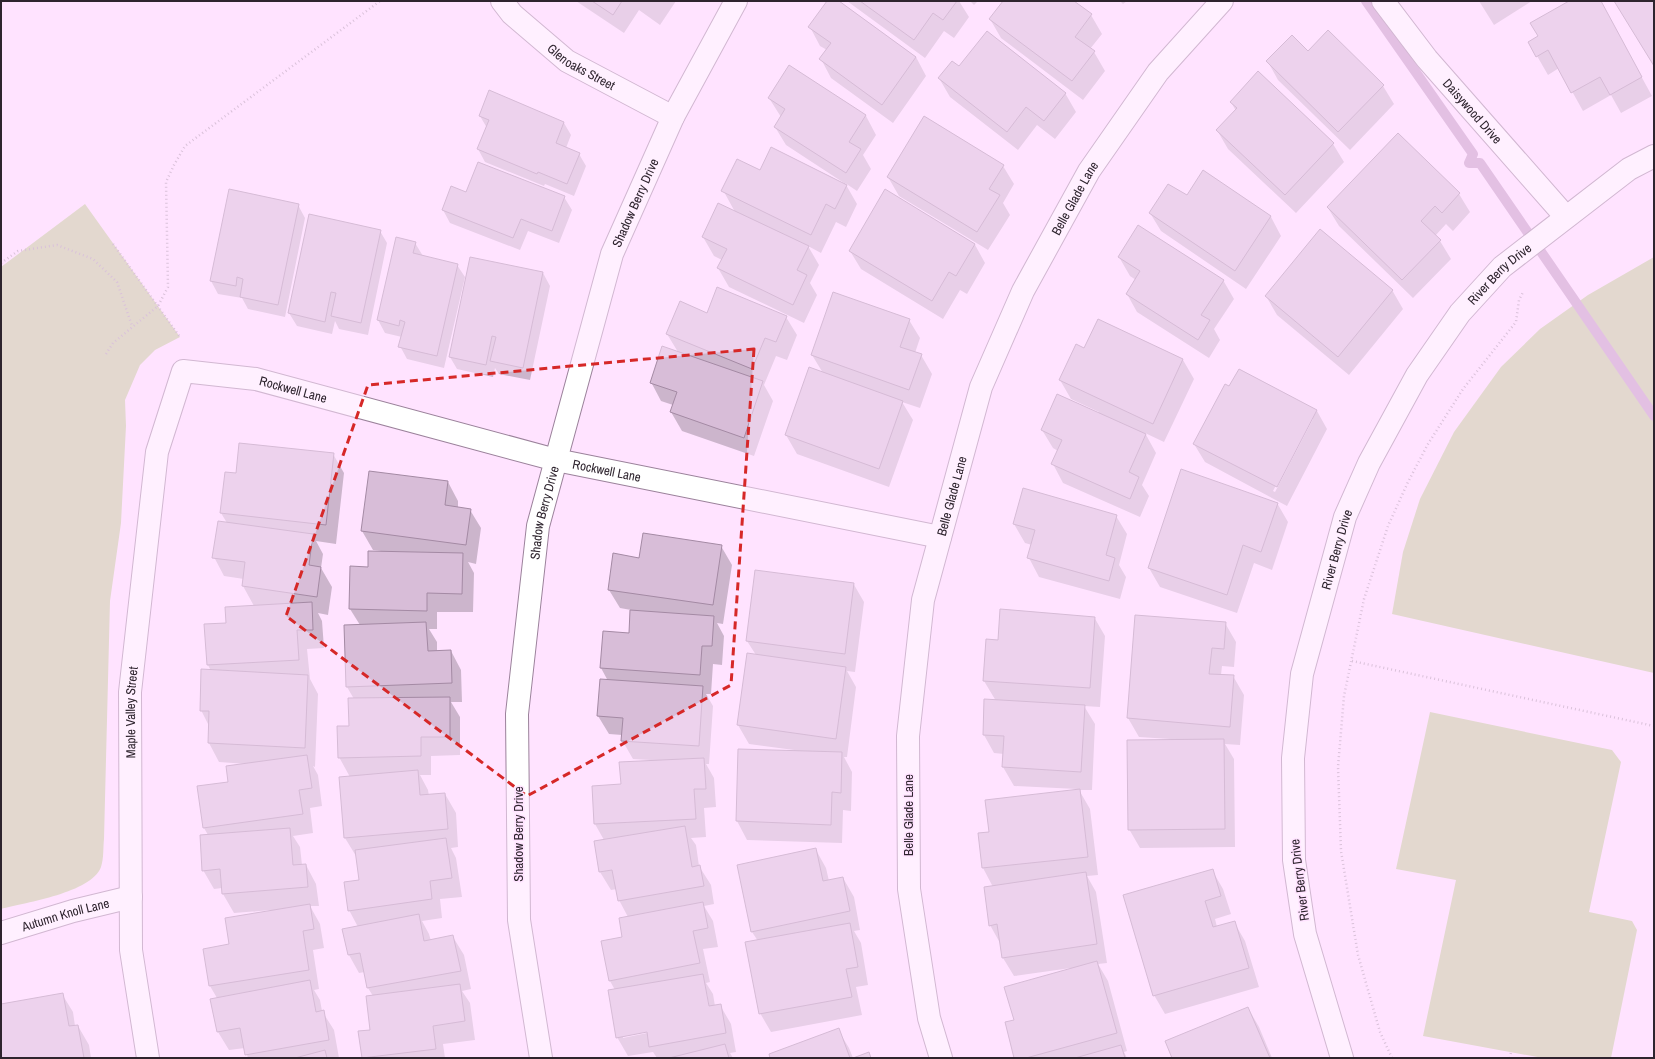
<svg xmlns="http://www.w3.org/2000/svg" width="1655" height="1059" font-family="'Archivo Narrow',sans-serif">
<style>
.green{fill:#c1cb95}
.shadow{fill:#0003;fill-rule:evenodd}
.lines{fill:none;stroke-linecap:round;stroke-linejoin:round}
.stream{stroke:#c295c2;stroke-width:10}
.building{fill:#d8bdd8;stroke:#a48aa4}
.minor-casing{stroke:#9b829b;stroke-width:24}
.path{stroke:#ad98ad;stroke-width:2.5;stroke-dasharray:1 3;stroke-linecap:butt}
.minor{stroke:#fff;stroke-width:22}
.marked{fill:none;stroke:#d62828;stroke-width:3;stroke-dasharray:8 5;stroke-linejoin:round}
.labels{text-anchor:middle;stroke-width:3;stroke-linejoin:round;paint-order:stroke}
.street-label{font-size:13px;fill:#2e242e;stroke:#ffe3ff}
</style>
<rect width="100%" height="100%" fill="#ffe3ff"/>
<g class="green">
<path d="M 85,204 L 180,337 L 155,350 L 140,365 L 125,400 L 126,426 L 121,523 L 110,601 L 104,839 C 103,848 104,858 101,867 C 91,893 27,902 1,909 L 1,267 Z"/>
<polygon points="1654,257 1654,673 1392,614 1403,552 1420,499 1454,432 1501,367 1540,329 1588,295"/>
<polygon points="1430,712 1612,750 1621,762 1589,912 1632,921 1637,930 1611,1058 1543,1058 1423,1036 1456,880 1396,869"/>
</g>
<g class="shadow">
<polygon points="576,1 676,1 660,25 639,10 624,33"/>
<polygon points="828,1 837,1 916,57 926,76 893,123 831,78 821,59 827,50 820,46 810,27"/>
<polygon points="847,1 959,1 969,17 954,38 944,31 925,58"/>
<polygon points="970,1 978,1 974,5"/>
<polygon points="1004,1 1072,1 1091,15 1102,34 1090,49 1094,52 1105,71 1083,100 1001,38 990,19"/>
<polygon points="1120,1 1127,1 1123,4"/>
<polygon points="1479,1 1532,1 1494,25"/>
<polygon points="1571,1 1600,1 1652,96 1621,113 1611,95 1583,111 1559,68 1548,75 1529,42 1539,37"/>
<polygon points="1308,52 1383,86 1394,104 1350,150 1278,80 1268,62"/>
<polygon points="789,67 866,116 876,135 863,155 871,169 857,191 845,183 857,204 846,227 836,222 821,253 808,246 819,265 810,283 817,295 804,323 729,287 718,268 722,260 714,256 703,237 735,212 723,190 760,171 844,184 844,183 786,145 775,127 781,117 769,98"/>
<polygon points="960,68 1065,93 1076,112 1055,139 1037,125 1018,150 950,97 939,78"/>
<polygon points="1231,102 1333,144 1344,162 1296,213 1228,149 1217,130 1236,111"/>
<polygon points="480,116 564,123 571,135 566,148 579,154 586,166 574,196 545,184 544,186 485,162 478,149 487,128"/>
<polygon points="1398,134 1459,194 1470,212 1453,231 1446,224 1435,236 1440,241 1451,259 1413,298 1339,226 1328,208"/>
<polygon points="1003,166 1014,184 1003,203 1010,215 988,250 899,196 888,177"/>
<polygon points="1204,172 1271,217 1281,236 1246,289 1161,231 1150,213 1187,197"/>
<polygon points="467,193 564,197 572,210 559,243 528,231 520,250 450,223 443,210"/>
<polygon points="298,205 305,218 285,317 248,309 242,298 218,294 211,281"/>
<polygon points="380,231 387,243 368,335 339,329 335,321 332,334 297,326 289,313"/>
<polygon points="415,243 423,256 457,265 465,277 444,368 407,359 400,346 402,337 385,333 378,320"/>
<polygon points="974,243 985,263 967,294 960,290 943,319 861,269 850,251"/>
<polygon points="1119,257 1223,280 1234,299 1214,329 1220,340 1209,358 1137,312 1127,294 1136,280 1130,276"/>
<polygon points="471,258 543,273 550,286 530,380 499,374 495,368 493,377 457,369 450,357"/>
<polygon points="1392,290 1403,309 1349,375 1277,315 1266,296"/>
<polygon points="708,314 786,317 797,335 787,360 776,356 764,385 773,401 754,456 682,431 671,412 673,405 661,401 651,382 678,352 667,334"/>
<polygon points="909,320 920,338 915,353 921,355 932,374 920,408 902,402 913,420 889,487 797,454 786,435 823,373 812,355"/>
<polygon points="1098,320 1183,360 1194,379 1164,442 1145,433 1156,453 1142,485 1149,496 1140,517 1063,483 1053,464 1058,451 1053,448 1042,430 1098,414 1099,412 1071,399 1060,380 1084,349"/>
<path d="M 1317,411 L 1327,429 L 1287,506 L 1205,462 L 1194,444 ZM 1311,419 L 1313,419 L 1275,492 L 1273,491 Z"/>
<polygon points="333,454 344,473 336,544 316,541 323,554 321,568 332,587 328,615 318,613 322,621 324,648 307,649 310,679 318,694 315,767 313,766 318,775 322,806 310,808 313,833 293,836 300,847 302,865 306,865 316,884 319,906 310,906 320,924 324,948 313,950 319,989 314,990 320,1000 322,1011 334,1030 339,1058 248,1058 245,1048 229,1050 218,1032 217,998 210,986 204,950 230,945 271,911 271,910 234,913 223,894 222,888 214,889 203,870 208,835 204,828 198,787 229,783 247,764 219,762 209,743 209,726 201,710 211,671 208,665 206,625 227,624 254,606 243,586 244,579 224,576 214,557 227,523 221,513 237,474"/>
<polygon points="448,482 458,501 458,508 470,510 481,528 476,564 468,562 474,573 473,612 437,612 437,629 429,629 437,642 437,652 451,651 461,670 462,702 451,702 460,717 460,755 431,756 431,775 420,775 428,790 429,796 445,794 456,813 458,847 451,848 456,858 462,897 440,899 442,918 422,921 429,934 431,941 453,937 464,955 471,989 462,991 470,1003 475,1040 443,1044 445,1058 363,1058 359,1032 371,1030 373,996 368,988 365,972 359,973 349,955 358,927 349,910 360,881 356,856 345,838 350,777 339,757 350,727 354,699 347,687 360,625 350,609 369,568 380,552 381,551 373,550 362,531"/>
<polygon points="1277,503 1288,522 1272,570 1254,563 1237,613 1160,587 1149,568"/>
<polygon points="1116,516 1127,534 1119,565 1126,577 1120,599 1039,577 1029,558 1032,545 1025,543 1014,524"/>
<path d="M 721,546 L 732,565 L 723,624 L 717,623 L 724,636 L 722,665 L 713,664 L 711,694 L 706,694 L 713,706 L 709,764 L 706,764 L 714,778 L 716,807 L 704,808 L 706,837 L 691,838 L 696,845 L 699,866 L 711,885 L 714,904 L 704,906 L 713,921 L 718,947 L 703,949 L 710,982 L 706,983 L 713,994 L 715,1006 L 720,1005 L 731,1024 L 736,1052 L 730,1053 L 733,1058 L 657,1058 L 653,1052 L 628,1056 L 617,1037 L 615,990 L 610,981 L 602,942 L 624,938 L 628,917 L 619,900 L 617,889 L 611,890 L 600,872 L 604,840 L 595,824 L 622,785 L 650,760 L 633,759 L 622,740 L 622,735 L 609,734 L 598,716 L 608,681 L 601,668 L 604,632 L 630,634 L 631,610 L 620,608 L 609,590 L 640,559 ZM 705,994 L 707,994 L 710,1011 ZM 651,1030 L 652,1032 L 623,1038 L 623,1036 Z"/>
<polygon points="853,583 864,602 855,672 847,671 856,687 847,757 844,757 852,772 851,811 843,810 842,843 747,840 737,821 739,750 794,751 794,750 749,744 738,725 756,655 747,641"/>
<polygon points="1094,617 1105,636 1100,707 1084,706 1095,724 1092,790 1079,790 1090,809 1098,875 1087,876 1096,892 1107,963 1098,964 1108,981 1127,1051 1124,1052 1127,1058 1016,1058 1015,1020 1071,970 1071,968 1014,976 1003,958 1000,943 990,925 993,887 983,868 979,834 990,833 1077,789 1014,786 1003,767 1004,754 994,753 984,735 996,701 984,681 999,641"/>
<polygon points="1225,623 1236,642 1234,667 1222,666 1221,675 1233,676 1244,695 1240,745 1225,744 1234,759 1235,847 1140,848 1129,829 1170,739 1139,737 1128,718"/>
<polygon points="816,850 826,868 829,881 843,878 854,897 860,930 854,931 861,943 868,985 856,987 862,1015 771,1032 760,1013 758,941 752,932"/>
<polygon points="1212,870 1223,889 1231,914 1215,919 1217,927 1234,922 1245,941 1259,987 1165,1014 1154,995"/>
<polygon points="62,994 73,1012 75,1026 78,1026 89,1045 91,1058 1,1058 1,1005"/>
<polygon points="1248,1008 1259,1027 1272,1058 1173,1058"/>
<polygon points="838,1030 849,1048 853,1058 771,1058"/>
</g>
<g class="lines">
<polyline class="stream" points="1366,1 1473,154 1469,163 1480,163 1654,416"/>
</g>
<g class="building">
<polygon points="592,1 622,1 613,15"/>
<polygon points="827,1 839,1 916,57 882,105 819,59 831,43 808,27"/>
<polygon points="860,1 957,1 943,20 933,13 914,40"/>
<polygon points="1003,1 1074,1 1092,14 1075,37 1095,51 1072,81 989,19"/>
<polygon points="1569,1 1601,1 1642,77 1610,95 1600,77 1571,93 1548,50 1536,57 1528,42 1538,36 1530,23"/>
<polygon points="1614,1 1654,1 1654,66"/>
<polygon points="1328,30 1384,85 1338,132 1266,61 1292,35 1308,51"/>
<polygon points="987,31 1066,93 1044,121 1026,107 1007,132 938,78 952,61 959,66"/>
<polygon points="789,65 866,115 849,142 861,149 846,173 774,127 785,109 768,98"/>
<polygon points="1258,71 1334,143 1285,195 1216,130 1237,108 1230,102"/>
<polygon points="489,90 564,122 556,143 580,153 567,184 538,172 537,174 477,149 489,120 479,116"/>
<polygon points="924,116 1004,165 989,189 1000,195 977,232 887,177"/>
<polygon points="1398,133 1460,193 1442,213 1435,206 1421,221 1441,240 1402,280 1327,207"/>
<polygon points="771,147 847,185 835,209 826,204 811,235 721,191 737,159 760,170"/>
<polygon points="478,162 565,196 552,231 521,219 513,238 442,210 451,186 466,192"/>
<polygon points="1203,170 1271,216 1235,271 1149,213 1168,184 1187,195"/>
<polygon points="229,189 299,204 278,305 240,297 243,279 237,277 236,286 210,281"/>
<polygon points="885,189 975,244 956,276 949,272 932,301 849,251"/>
<polygon points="718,203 809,246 797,270 807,275 793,305 717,268 727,249 702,237"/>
<polygon points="309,214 381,230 361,323 331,316 336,293 331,292 325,322 288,313"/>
<polygon points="1138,225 1224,280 1201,315 1210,320 1198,340 1126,294 1140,271 1118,257"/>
<polygon points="1320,229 1393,290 1338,357 1265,296"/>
<polygon points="396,237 416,242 413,253 458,264 437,356 398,347 405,322 400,320 399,326 377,320"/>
<polygon points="470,257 543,272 523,368 490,361 496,337 492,336 486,365 449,357"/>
<polygon points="717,287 787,316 776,342 765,338 752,369 666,334 680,301 707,313"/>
<polygon points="833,292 910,319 900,347 922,354 909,390 811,355"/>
<polygon points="1098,319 1183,359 1153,424 1059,380 1076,344 1084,348"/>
<polygon points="662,346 763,381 744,438 670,412 677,392 650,383"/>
<polygon points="809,367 903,401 879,469 785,435"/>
<polygon points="1239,369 1317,410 1277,487 1193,444 1225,384 1229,386"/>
<polygon points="1057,394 1146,434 1129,472 1139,477 1130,499 1051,464 1062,440 1041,430"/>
<polygon points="239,443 334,453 326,525 220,513 225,472 236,473"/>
<polygon points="1181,469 1278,503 1261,552 1243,545 1227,595 1148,568"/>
<polygon points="369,471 448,481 445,505 471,509 466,545 361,531"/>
<polygon points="1023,488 1117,515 1106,555 1115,558 1109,581 1027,558 1035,530 1013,524"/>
<polygon points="218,521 313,534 309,565 321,567 317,597 242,586 245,562 212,558"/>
<polygon points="643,533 722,545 713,605 608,590 613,553 639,558"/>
<polygon points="368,551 463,553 462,594 427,593 427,611 349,609 350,566 368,567"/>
<polygon points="755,570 854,583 845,654 746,641"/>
<polygon points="312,602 313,630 297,630 299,660 207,665 204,624 226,623 225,607"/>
<polygon points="1000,609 1095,617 1090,688 983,681 986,639 998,640"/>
<polygon points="630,610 714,616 712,646 702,646 700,675 600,668 603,631 629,633"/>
<polygon points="1135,615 1226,622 1224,649 1212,648 1209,674 1234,675 1230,727 1127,718"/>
<polygon points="426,622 428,651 451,650 452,683 346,687 344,625"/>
<polygon points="747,653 846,667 836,739 737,725"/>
<polygon points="201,669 308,675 305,748 208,743 209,711 200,711"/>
<polygon points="600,679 703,686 699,746 621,741 623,718 597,716"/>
<polygon points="450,697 450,737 421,737 421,756 338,758 337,726 349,726 348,698"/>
<polygon points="984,699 1085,705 1081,772 1002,767 1004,736 983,735"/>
<polygon points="1224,739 1225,829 1128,830 1127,740"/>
<polygon points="738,749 842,752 841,793 832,792 831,825 736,821"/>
<polygon points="307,755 312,788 299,790 303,814 203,828 197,786 228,782 226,766"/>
<polygon points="704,758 706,789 694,789 696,819 594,824 592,786 621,784 619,762"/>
<polygon points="418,770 420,795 445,793 448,829 344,838 339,777"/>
<polygon points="1080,789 1088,857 982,868 978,833 989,832 985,800"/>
<polygon points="685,826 692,867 700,865 704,886 618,901 612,870 599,872 594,841"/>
<polygon points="290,828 293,865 306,864 308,887 222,894 220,869 202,871 200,835"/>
<polygon points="446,838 452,878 430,881 432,899 348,911 344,882 359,880 355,850"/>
<polygon points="816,848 823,881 843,877 850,911 751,932 737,865"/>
<polygon points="1213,869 1221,896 1205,901 1213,927 1235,921 1249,968 1153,996 1123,895"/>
<polygon points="1086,872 1097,944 1002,958 997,924 989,926 984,887"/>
<polygon points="703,902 708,928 693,931 700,963 609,981 601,941 622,937 619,918"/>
<polygon points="310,904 314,929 303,931 309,970 209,986 203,949 229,944 225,918"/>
<polygon points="419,914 424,941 453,935 461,971 367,988 360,953 348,955 342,929"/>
<polygon points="850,923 858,967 846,969 852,997 759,1014 745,942"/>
<polygon points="1097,961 1117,1033 1026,1058 1014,1058 1005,1022 1014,1020 1004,987"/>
<polygon points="703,974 709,1006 721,1004 726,1033 649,1047 647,1032 616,1038 608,990"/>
<polygon points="310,980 316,1012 324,1010 329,1040 245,1055 240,1028 217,1032 210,999"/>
<polygon points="460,984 465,1021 433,1026 436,1049 362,1058 358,1031 370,1030 366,996"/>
<polygon points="63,993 69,1026 78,1025 84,1058 1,1058 1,1004"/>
<polygon points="1248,1007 1270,1058 1172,1058 1165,1041"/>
<polygon points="839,1028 850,1058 770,1058 769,1054"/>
<polygon points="725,1044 729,1058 669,1058"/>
<polygon points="1121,1045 1125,1058 1075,1058"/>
<polygon points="325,1050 327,1058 295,1058"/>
<polygon points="869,1052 871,1058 853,1058"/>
</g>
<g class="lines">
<defs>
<g id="minor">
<path id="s1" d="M 502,1 L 512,14 L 567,61 L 673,117"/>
<path id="s2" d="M 1383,1 L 1427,59 L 1566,217"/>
<path id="s3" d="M 1,933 L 73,911 L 131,897"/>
<path id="s4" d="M 148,1058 L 131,950 L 130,692 L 157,452 L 183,371 L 256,379 L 556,460 L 940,537"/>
<path id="s5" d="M 541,1058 L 519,920 L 517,714 L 538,526 L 612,254 L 673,117 L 736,1"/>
<path id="s6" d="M 941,1058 L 929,1018 L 909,889 L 908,736 L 923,600 L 932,567 L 981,387 L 1023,291 L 1089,171 L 1158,72 L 1222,1"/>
<path id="s7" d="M 1342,1058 L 1305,934 L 1294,860 L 1293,758 L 1302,674 L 1345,517 L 1369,463 L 1417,375 L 1460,313 L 1502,267 L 1629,169 L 1654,156"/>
</g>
</defs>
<use href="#minor" class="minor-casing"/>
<g class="path">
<polyline points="113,244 180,337"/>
<polyline points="1,263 18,251 57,245 93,259 117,282 132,326"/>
<polyline points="106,354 113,343 158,306 168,287 166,182 174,165 185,146 380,1"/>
<polyline points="1352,661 1654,726"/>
<polyline points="1392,1058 1380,1032 1358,955 1341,851 1338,767 1344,696 1364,599 1388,526 1408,482 1428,444 1463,389 1516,322 1519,300 1523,292"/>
<polyline points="1510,1058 1511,1052"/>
</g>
<use href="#minor" class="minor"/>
</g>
<path d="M0 0H1655V1059H0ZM 754,349 L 731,685 L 527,796 L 286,616 L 368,385 Z" fill="#ffe3ff" fill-opacity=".55" fill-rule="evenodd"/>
<path class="marked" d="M 754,349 L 731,685 L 527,796 L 286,616 L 368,385 Z"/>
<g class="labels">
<g class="street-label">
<text dy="5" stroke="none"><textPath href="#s1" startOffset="104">Glenoaks Street</textPath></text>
<text dy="5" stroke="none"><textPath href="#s2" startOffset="142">Daisywood Drive</textPath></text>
<text dy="5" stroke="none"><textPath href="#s6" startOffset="894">Belle Glade Lane</textPath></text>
<text dy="5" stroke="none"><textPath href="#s5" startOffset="873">Shadow Berry Drive</textPath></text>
<text dy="5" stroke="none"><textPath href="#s7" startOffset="844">River Berry Drive</textPath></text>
<text dy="5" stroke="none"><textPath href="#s4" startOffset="806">Rockwell Lane</textPath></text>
<text dy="5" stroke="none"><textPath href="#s4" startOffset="1130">Rockwell Lane</textPath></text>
<text dy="5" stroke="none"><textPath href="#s6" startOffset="570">Belle Glade Lane</textPath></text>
<text dy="5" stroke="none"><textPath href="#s5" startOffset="549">Shadow Berry Drive</textPath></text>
<text dy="5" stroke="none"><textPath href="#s7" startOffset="520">River Berry Drive</textPath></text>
<text dy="5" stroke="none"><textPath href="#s4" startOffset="347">Maple Valley Street</textPath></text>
<text transform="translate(908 815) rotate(-90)" y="5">Belle Glade Lane</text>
<text transform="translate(518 834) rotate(-90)" y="5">Shadow Berry Drive</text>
<text transform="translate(1299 880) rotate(-97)" y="5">River Berry Drive</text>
<text dy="5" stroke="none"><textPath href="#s3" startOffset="67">Autumn Knoll Lane</textPath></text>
</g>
</g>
<rect width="1655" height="1059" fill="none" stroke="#2e242e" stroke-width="4"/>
</svg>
